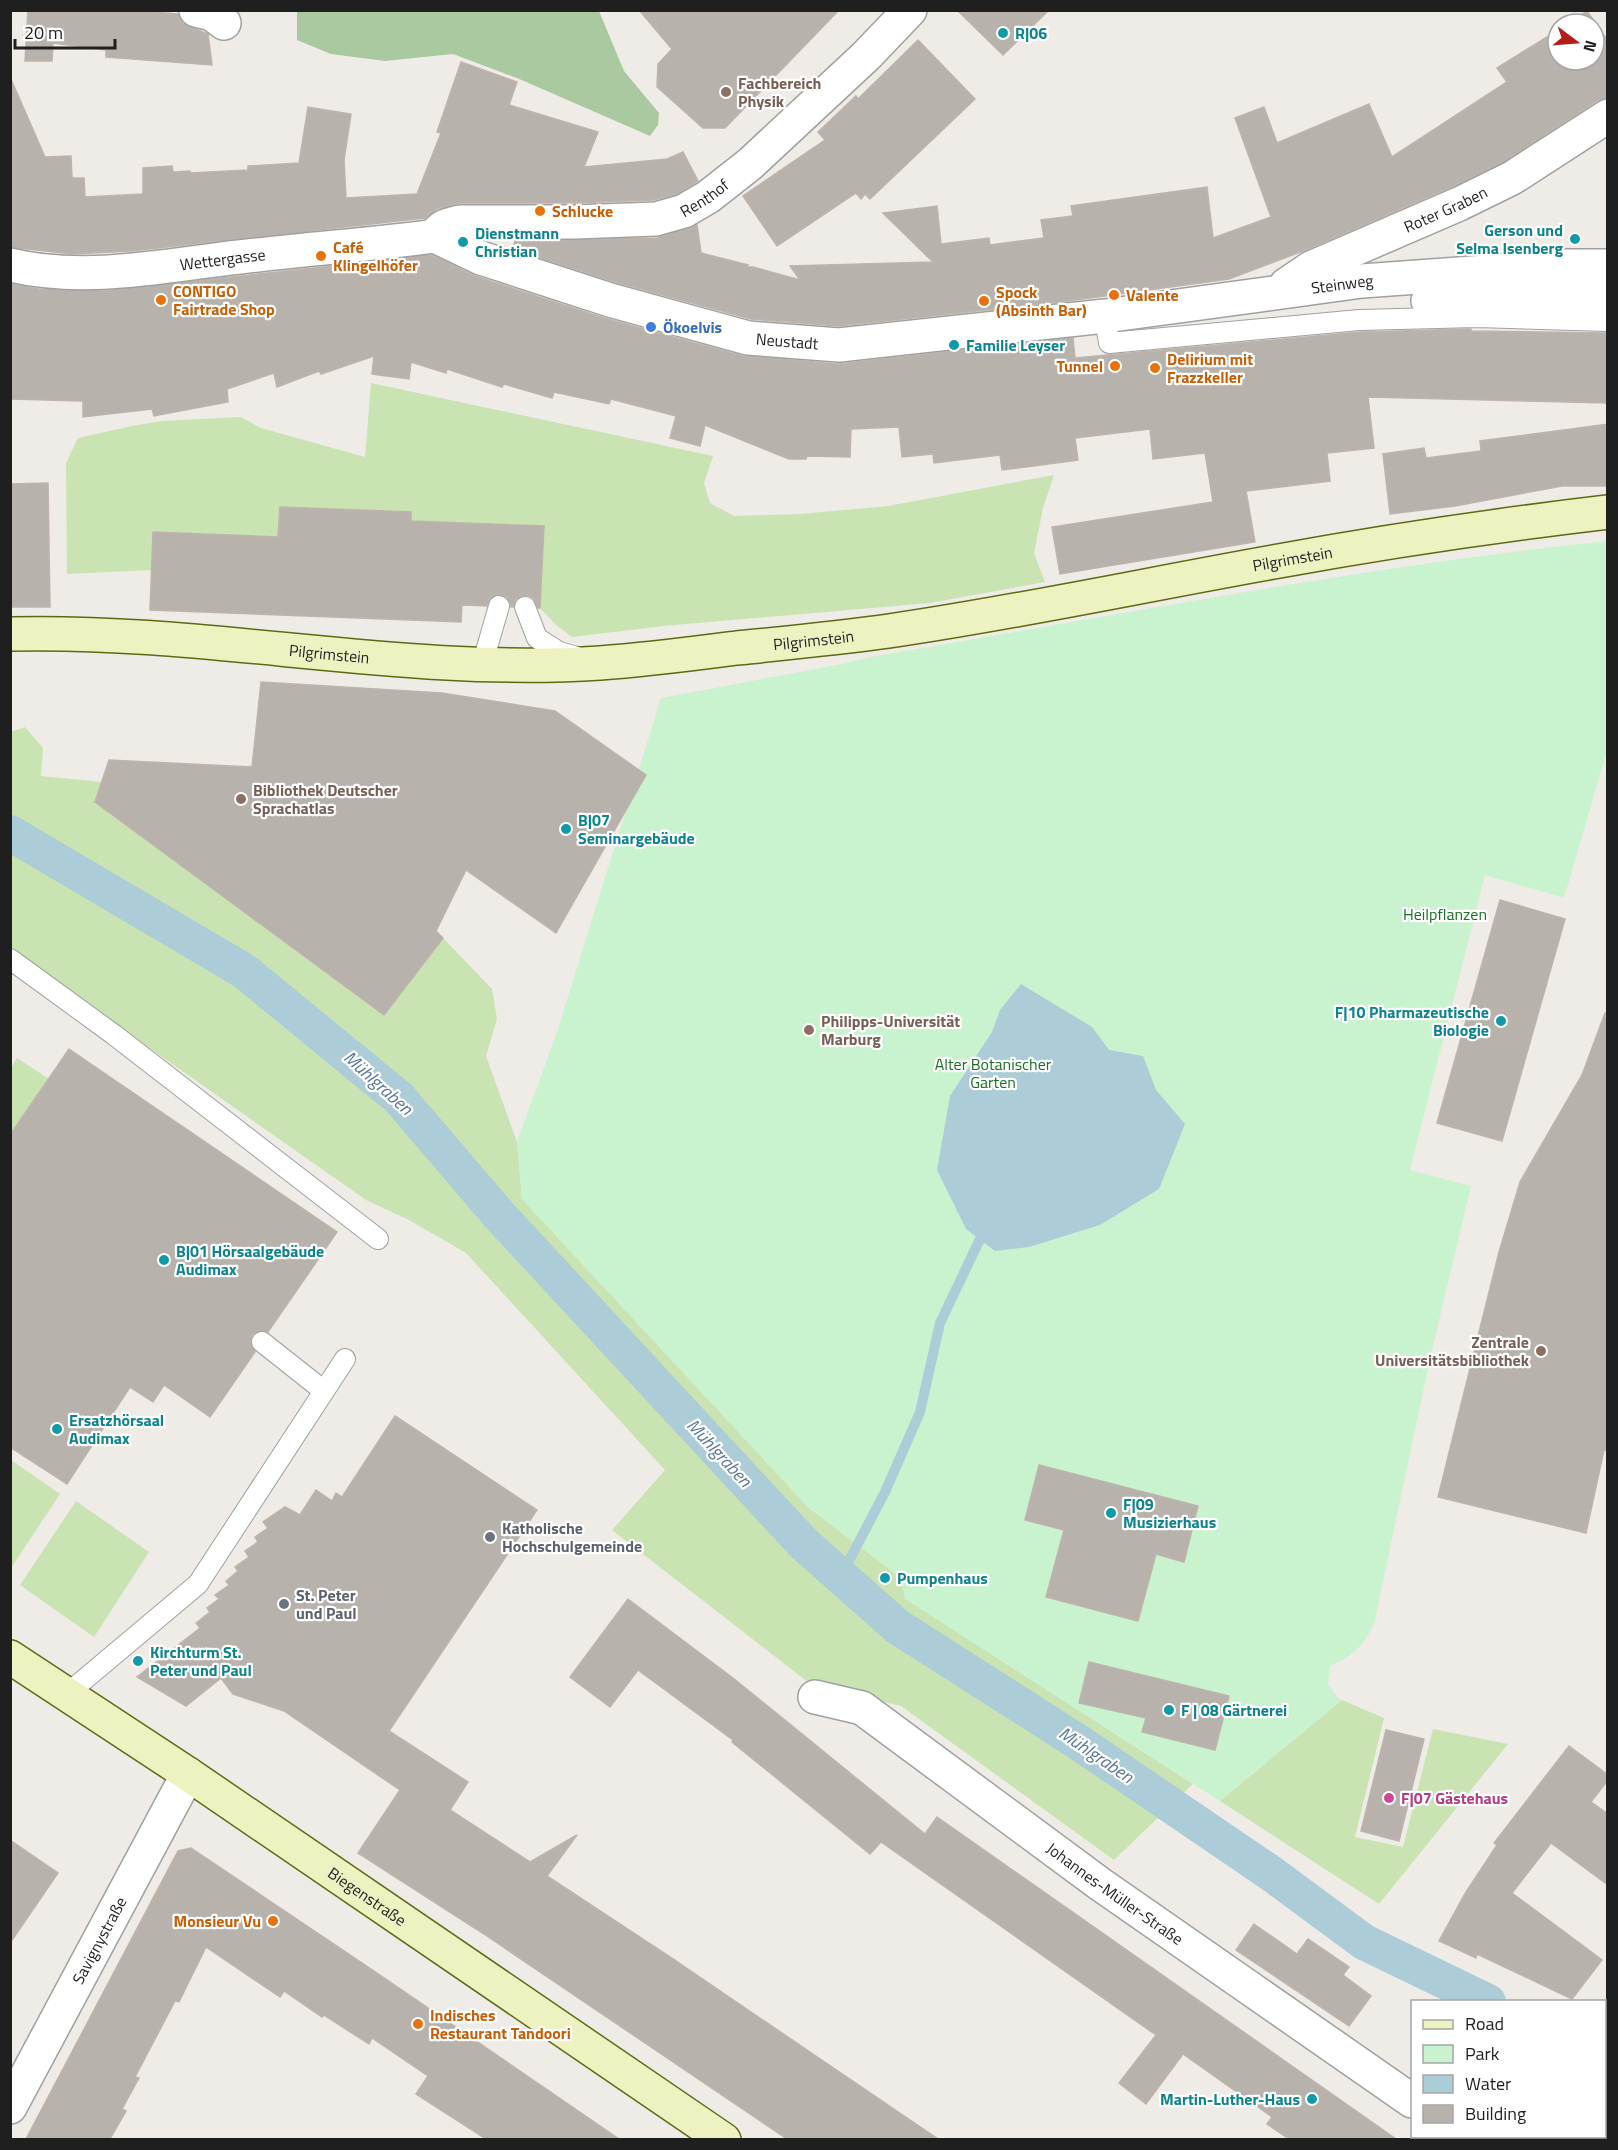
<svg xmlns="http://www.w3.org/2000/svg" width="1618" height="2150" font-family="'Titillium Web',sans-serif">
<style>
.grass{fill:#c9e3b3}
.forest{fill:#abc9a0}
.park{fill:#c9f3ce}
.water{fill:#acccd7}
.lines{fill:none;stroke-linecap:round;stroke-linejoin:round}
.stream{stroke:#acccd7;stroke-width:10}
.canal{stroke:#acccd7;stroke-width:36}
.building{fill:#b8b2ad;stroke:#bfb4ab;stroke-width:1.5}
.lane-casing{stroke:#a0a0a0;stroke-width:22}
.street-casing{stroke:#a0a0a0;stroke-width:36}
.secondary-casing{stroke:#5e6a12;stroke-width:36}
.lane{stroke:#fff;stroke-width:20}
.street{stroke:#fff;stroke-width:33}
.secondary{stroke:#eef2c1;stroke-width:33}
.culture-dot{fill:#0f9aa8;stroke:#fff;stroke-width:2}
.education-dot{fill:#8d6e63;stroke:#fff;stroke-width:2}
.food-dot{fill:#e8710a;stroke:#fff;stroke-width:2}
.shop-dot{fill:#3f7fe0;stroke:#fff;stroke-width:2}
.worship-dot{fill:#6b7280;stroke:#fff;stroke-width:2}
.hotel-dot{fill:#d1479c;stroke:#fff;stroke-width:2}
.labels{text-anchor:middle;stroke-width:4.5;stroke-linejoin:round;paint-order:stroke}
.culture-label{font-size:16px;font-weight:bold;fill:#0d838f;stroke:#fff;text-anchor:start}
.education-label{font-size:16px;font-weight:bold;fill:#785e54;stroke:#fff;text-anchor:start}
.street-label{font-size:16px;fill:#1f1f1f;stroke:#fff}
.food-label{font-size:16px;font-weight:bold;fill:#c56008;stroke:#fff;text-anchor:start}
.shop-label{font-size:16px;font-weight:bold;fill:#366cbe;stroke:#fff;text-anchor:start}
.park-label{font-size:16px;fill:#197123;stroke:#fff}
.worship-label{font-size:16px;font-weight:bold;fill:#5b616d;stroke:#fff;text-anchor:start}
.hotel-label{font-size:16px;font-weight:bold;fill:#b23c85;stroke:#fff;text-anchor:start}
.water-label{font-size:18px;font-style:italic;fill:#54769d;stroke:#fff}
</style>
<rect width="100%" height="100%" fill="#efece7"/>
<g class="grass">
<polygon points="371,383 713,456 704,483 710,503 734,516 800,514 888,506 1054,475 1043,508 1034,553 1045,582 930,603 663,626 572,637 556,625 540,608 544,527 411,521 411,512 280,507 278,537 153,532 152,570 67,574 66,463 78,438 132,426 162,421 241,417 261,428 365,457"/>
<polygon points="25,727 43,748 41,776 101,782 96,803 383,1015 443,938 492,989 497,1019 486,1056 517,1142 522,1199 809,1508 901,1578 906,1599 1193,1784 1114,1860 901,1706 813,1686 612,1530 665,1470 466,1253 409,1220 366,1200 11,951 11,732"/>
<polygon points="17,1058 49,1079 11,1135 11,1068"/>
<polygon points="11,1460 60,1494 11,1568"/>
<polygon points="76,1501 149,1552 94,1637 20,1585"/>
<polygon points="1342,1700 1384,1718 1355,1837 1403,1847 1433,1729 1508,1744 1379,1904 1220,1801"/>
</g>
<polygon class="forest" points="297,11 599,11 624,71 659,113 658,125 650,136 517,78 453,54 385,61 331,54 297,40"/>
<path class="park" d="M 1607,541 L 1607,754 L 1606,754 L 1564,898 L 1485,875 L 1410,1170 L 1471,1186 L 1431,1354 L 1374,1624 C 1361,1649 1355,1654 1330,1666 L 1328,1684 L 1338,1698 L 1342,1700 L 1220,1801 L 905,1599 L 901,1578 L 809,1508 L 522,1199 L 517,1142 L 557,1032 L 661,698 L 842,664 L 865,658 C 1112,616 1358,567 1607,541 Z"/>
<polygon class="water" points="1021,984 1092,1027 1109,1050 1143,1056 1156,1090 1185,1124 1159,1189 1100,1225 1029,1247 995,1251 966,1229 937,1170 950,1096 992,1032 1000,1010"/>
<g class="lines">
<polyline class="stream" points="841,1576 885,1492 920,1412 940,1323 980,1239"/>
<polyline class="canal" points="10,833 244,971 399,1098 499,1215 804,1544 898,1627 1081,1744 1272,1874 1364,1942 1488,2002"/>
</g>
<g class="building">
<polygon points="28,10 130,10 178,14 183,24 208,34 212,65 106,57 106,50 53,43 52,61 25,61"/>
<polygon points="639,10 839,10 725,128 703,128 657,87 658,64 672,49"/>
<polygon points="957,10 1049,10 1003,55"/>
<polygon points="1587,11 1608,41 1608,97 1598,100 1503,162 1451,187 1303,251 1229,279 1068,301 839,326 751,319 615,282 513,249 515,241 657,238 697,225 701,253 748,265 746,267 753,267 800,280 790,266 933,262 883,213 937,206 941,244 989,238 990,245 1044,238 1041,220 1073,216 1071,206 1207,187 1213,238 1271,217 1235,118 1264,107 1277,143 1369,104 1392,157 1507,82 1497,68 1558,30 1558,60 1594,60 1594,24 1567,24"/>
<polygon points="918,40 975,99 870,199 865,194 861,199 856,193 777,246 743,196 825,140 818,132 856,96 858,99"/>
<polygon points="461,62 517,82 509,105 598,132 584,167 667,159 683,152 698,181 677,194 653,200 574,203 460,203 437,209 425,218 132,251 72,254 10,247 10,77 45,157 71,156 72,178 84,178 85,197 143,194 143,168 172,166 173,172 190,171 190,173 248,170 248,166 299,163 308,107 351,114 344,160 346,198 417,194 441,133 437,132"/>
<polygon points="432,255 475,276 604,318 743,356 838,364 1073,338 1075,358 1360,332 1471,329 1471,331 1608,333 1608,403 1368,397 1374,448 1327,453 1330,481 1246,491 1255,542 1060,574 1052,527 1213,502 1205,453 1153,459 1150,429 1075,438 1078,460 1002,470 1000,455 934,463 933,454 902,457 899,427 851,429 850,457 807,456 806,459 789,459 705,425 700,446 670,438 676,416 611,399 609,404 554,392 552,398 504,384 502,387 447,369 446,373 411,362 409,379 372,374 374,356 321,374 319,371 277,387 274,373 227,389 228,402 154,416 152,409 83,417 83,401 10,399 10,284 39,289 104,291"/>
<polygon points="1608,424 1608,486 1562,486 1455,506 1390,514 1383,454 1424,448 1426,458 1481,451 1480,441"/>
<polygon points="48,483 50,607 10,607 10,484"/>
<polygon points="280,507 411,512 411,521 544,526 540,608 538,608 533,598 527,595 521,596 516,599 513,607 511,607 507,597 497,594 490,598 487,606 462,605 461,622 150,610 153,532 278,537"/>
<polygon points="261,682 442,693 555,711 646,775 556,933 466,870 436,931 443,938 384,1015 95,802 109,760 252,767"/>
<polygon points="1500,900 1565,919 1502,1141 1437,1123"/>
<polygon points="1605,1013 1608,1014 1608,1451 1604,1450 1586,1533 1438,1497 1499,1252 1520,1182 1582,1075"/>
<polygon points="69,1049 337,1232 268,1332 258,1331 252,1335 251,1346 255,1352 210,1417 164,1385 153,1402 130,1387 67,1484 10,1447 10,1135"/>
<polygon points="395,1416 537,1510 389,1731 468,1782 450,1810 530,1862 577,1835 547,1876 673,1959 938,2139 787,2139 484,1934 358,1853 400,1790 284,1711 233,1694 221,1678 186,1706 137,1677 200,1628 196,1623 210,1612 207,1608 219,1599 215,1595 229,1585 226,1581 238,1571 235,1567 249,1557 245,1551 258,1542 255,1537 268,1528 263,1522 285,1507 300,1515 316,1490 332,1501 336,1493 342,1497"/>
<polygon points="1039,1465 1198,1506 1184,1562 1156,1554 1138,1621 1046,1597 1064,1530 1025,1520"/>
<polygon points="628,1599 733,1678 925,1834 937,1817 1396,2139 1289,2139 1267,2124 1272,2117 1183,2054 1146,2104 1119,2083 1156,2035 881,1842 870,1854 732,1742 733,1740 638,1670 610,1707 570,1677"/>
<polygon points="1089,1662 1229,1696 1215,1750 1142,1732 1146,1718 1079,1703"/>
<polygon points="1386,1730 1424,1739 1399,1841 1361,1831"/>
<polygon points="1569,1746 1608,1775 1608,1780 1591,1802 1608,1814 1608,1885 1551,1843 1512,1893 1602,1960 1572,1999 1477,1954 1476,1958 1439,1941 1466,1892 1497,1845 1494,1843"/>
<polygon points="10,1840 58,1873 10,1943"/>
<polygon points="191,1848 380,1975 619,2139 486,2139 416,2094 428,2076 372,2038 369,2044 324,2015 322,2017 284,1991 280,1997 206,1947 179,2002 175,2001 135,2077 139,2078 122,2109 126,2111 110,2139 26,2139 178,1851"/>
<polygon points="1254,1924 1297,1954 1308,1939 1349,1967 1343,1975 1371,1996 1349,2026 1236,1950"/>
</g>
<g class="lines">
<defs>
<g id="lane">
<polyline points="1105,316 1109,343 1359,320 1477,317 1608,321"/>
<polyline points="525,607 537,638 559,652 577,657"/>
<polyline points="482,665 499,606"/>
<polyline points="10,959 113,1034 378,1239"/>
<polyline points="262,1342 324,1391"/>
<polyline points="67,1694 198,1584 345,1359"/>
</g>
<g id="street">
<polyline points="196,10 212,14 224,23"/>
<path id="s1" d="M 435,236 L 481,258 L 610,300 L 748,338 L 839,345 L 1105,316 L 1362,281 L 1569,266 L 1608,266"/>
<path id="s2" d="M 435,236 C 441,225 449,225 460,222 L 574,222 L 656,219 L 684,211 L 708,197 L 750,164 L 866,56 L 910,10"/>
<path id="s3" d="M 10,265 C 92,284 175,263 257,255 C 316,248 376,244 435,236"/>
<path id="s4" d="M 1286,285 L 1311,268 L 1459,204 L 1512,178 L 1608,116"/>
<polyline points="1428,301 1608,296"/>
<path id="s5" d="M 815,1697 L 862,1708 L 1100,1884 L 1412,2101"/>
<path id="s6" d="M 10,2107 L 188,1774"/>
<polyline points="1464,2136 1469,2140"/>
</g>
<g id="secondary">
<path id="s7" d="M 10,634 C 208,629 403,676 600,663 C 646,660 691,654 737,648 C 787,643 839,638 889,631 C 1020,612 1149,584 1279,561 C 1388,541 1498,525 1608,512"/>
<path id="s8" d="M 10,1657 L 188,1774 L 724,2140"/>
<polyline points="1604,2031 1608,2027"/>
<polyline points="1523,2140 1525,2136"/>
</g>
</defs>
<use href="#lane" class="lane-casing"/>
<use href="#street" class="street-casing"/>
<use href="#secondary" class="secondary-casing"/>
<use href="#lane" class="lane"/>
<use href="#street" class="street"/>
<use href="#secondary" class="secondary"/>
</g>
<g class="culture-dot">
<circle cx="1003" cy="33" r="6"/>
<circle cx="1575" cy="239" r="6"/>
<circle cx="463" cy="242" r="6"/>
<circle cx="954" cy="345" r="6"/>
<circle cx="566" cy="829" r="6"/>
<circle cx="1501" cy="1021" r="6"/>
<circle cx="164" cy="1260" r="6"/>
<circle cx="57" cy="1429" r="6"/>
<circle cx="1111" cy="1513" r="6"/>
<circle cx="885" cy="1578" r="6"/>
<circle cx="138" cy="1661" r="6"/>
<circle cx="1169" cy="1710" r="6"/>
<circle cx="1312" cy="2099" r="6"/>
</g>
<g class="education-dot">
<circle cx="726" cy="92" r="6"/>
<circle cx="241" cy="799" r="6"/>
<circle cx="809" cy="1030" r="6"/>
<circle cx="1541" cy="1351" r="6"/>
</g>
<g class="food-dot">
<circle cx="540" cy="211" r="6"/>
<circle cx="321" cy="256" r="6"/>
<circle cx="1114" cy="295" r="6"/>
<circle cx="161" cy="300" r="6"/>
<circle cx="984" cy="301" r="6"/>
<circle cx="1115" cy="366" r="6"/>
<circle cx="1155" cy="368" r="6"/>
<circle cx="273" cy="1921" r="6"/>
<circle cx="418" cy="2024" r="6"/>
</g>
<circle class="shop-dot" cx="651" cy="327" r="6"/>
<g class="worship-dot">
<circle cx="490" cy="1537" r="6"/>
<circle cx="284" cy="1604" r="6"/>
</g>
<circle class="hotel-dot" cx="1389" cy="1798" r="6"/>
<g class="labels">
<g class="culture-label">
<text x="1015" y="39">R|06</text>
<text x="1563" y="236" text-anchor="end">Gerson und<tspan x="1563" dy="18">Selma Isenberg</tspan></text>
<text x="475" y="239">Dienstmann<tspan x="475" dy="18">Christian</tspan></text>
<text x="966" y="351">Familie Leyser</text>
<text x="578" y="826">B|07<tspan x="578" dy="18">Seminargebäude</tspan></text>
<text x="1489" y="1018" text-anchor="end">F|10 Pharmazeutische<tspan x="1489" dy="18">Biologie</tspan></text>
<text x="176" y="1257">B|01 Hörsaalgebäude<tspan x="176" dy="18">Audimax</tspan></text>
<text x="69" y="1426">Ersatzhörsaal<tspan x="69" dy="18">Audimax</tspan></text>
<text x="1123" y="1510">F|09<tspan x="1123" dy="18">Musizierhaus</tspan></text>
<text x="897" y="1584">Pumpenhaus</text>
<text x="150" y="1658">Kirchturm St.<tspan x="150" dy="18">Peter und Paul</tspan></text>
<text x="1181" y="1716">F | 08 Gärtnerei</text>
<text x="1300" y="2105" text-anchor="end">Martin-Luther-Haus</text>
</g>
<g class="education-label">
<text x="738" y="89">Fachbereich<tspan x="738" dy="18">Physik</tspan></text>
<text x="253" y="796">Bibliothek Deutscher<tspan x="253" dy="18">Sprachatlas</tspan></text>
<text x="821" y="1027">Philipps-Universität<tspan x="821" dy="18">Marburg</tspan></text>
<text x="1529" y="1348" text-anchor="end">Zentrale<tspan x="1529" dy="18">Universitätsbibliothek</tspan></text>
</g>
<g class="street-label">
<text dy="6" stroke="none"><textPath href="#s2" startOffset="279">Renthof</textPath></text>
<text dy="6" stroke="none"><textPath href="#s4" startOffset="177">Roter Graben</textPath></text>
<text dy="6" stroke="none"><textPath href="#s3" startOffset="214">Wettergasse</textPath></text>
<text dy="6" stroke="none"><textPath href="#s1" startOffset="928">Steinweg</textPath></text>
<text dy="6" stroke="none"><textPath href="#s1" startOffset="369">Neustadt</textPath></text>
<text dy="6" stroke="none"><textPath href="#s7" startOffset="1292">Pilgrimstein</textPath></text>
<text dy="6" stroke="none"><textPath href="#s7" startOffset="806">Pilgrimstein</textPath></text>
<text dy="6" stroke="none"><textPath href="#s7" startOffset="320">Pilgrimstein</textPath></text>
<text dy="6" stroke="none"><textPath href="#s5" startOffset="362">Johannes-Müller-Straße</textPath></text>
<text dy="6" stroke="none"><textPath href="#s8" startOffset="430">Biegenstraße</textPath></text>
<text dy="6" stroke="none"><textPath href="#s6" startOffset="189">Savignystraße</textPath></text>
</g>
<g class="food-label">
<text x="552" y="217">Schlucke</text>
<text x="333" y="253">Café<tspan x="333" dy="18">Klingelhöfer</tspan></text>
<text x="173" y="297">CONTIGO<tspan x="173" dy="18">Fairtrade Shop</tspan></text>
<text x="996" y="298">Spock<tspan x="996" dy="18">(Absinth Bar)</tspan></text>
<text x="1126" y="301">Valente</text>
<text x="1167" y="365">Delirium mit<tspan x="1167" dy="18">Frazzkeller</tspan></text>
<text x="1103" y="372" text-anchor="end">Tunnel</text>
<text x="261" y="1927" text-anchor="end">Monsieur Vu</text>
<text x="430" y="2021">Indisches<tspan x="430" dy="18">Restaurant Tandoori</tspan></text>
</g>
<g class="shop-label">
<text x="663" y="333">Ökoelvis</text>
</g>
<g class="park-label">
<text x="1445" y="920">Heilpflanzen</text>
<text x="993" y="1070">Alter Botanischer<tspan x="993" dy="18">Garten</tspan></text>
</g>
<g class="worship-label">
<text x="502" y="1534">Katholische<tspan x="502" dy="18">Hochschulgemeinde</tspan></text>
<text x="296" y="1601">St. Peter<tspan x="296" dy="18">und Paul</tspan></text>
</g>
<g class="hotel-label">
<text x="1401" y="1804">F|07 Gästehaus</text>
</g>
<g class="water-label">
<text transform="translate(378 1083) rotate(42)" y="6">Mühlgraben</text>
<text transform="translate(719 1453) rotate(47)" y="6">Mühlgraben</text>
<text transform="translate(1096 1755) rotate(34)" y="6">Mühlgraben</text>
</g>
</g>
<rect width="1618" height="2150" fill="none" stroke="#1f1f1f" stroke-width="24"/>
<rect x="1411" y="2000" width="195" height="138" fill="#ffffff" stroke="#a5a5a5" stroke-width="1.5"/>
<rect x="1423" y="2020" width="30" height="9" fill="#eef2c1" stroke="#a5a5a5" stroke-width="1.5"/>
<text x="1465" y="2030" font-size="18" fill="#1f1f1f">Road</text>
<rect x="1423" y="2045" width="30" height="18" fill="#c9f3ce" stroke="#a5a5a5" stroke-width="1.5"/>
<text x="1465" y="2060" font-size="18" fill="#1f1f1f">Park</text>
<rect x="1423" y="2075" width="30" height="18" fill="#acccd7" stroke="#a5a5a5" stroke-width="1.5"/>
<text x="1465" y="2090" font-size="18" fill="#1f1f1f">Water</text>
<rect x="1423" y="2105" width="30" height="18" fill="#b8b2ad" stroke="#a5a5a5" stroke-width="1.5"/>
<text x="1465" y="2120" font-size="18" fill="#1f1f1f">Building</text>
<g transform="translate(1576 42) rotate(106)"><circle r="28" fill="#ffffff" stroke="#a5a5a5" stroke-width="1.5"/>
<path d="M0-4.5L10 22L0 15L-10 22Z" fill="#b61d18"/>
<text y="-9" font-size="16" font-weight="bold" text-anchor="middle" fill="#1f1f1f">N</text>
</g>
<path d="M15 39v9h100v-9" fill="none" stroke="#1f1f1f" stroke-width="3"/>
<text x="24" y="39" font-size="18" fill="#1f1f1f" stroke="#ffffff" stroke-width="4.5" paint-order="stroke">20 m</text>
</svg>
